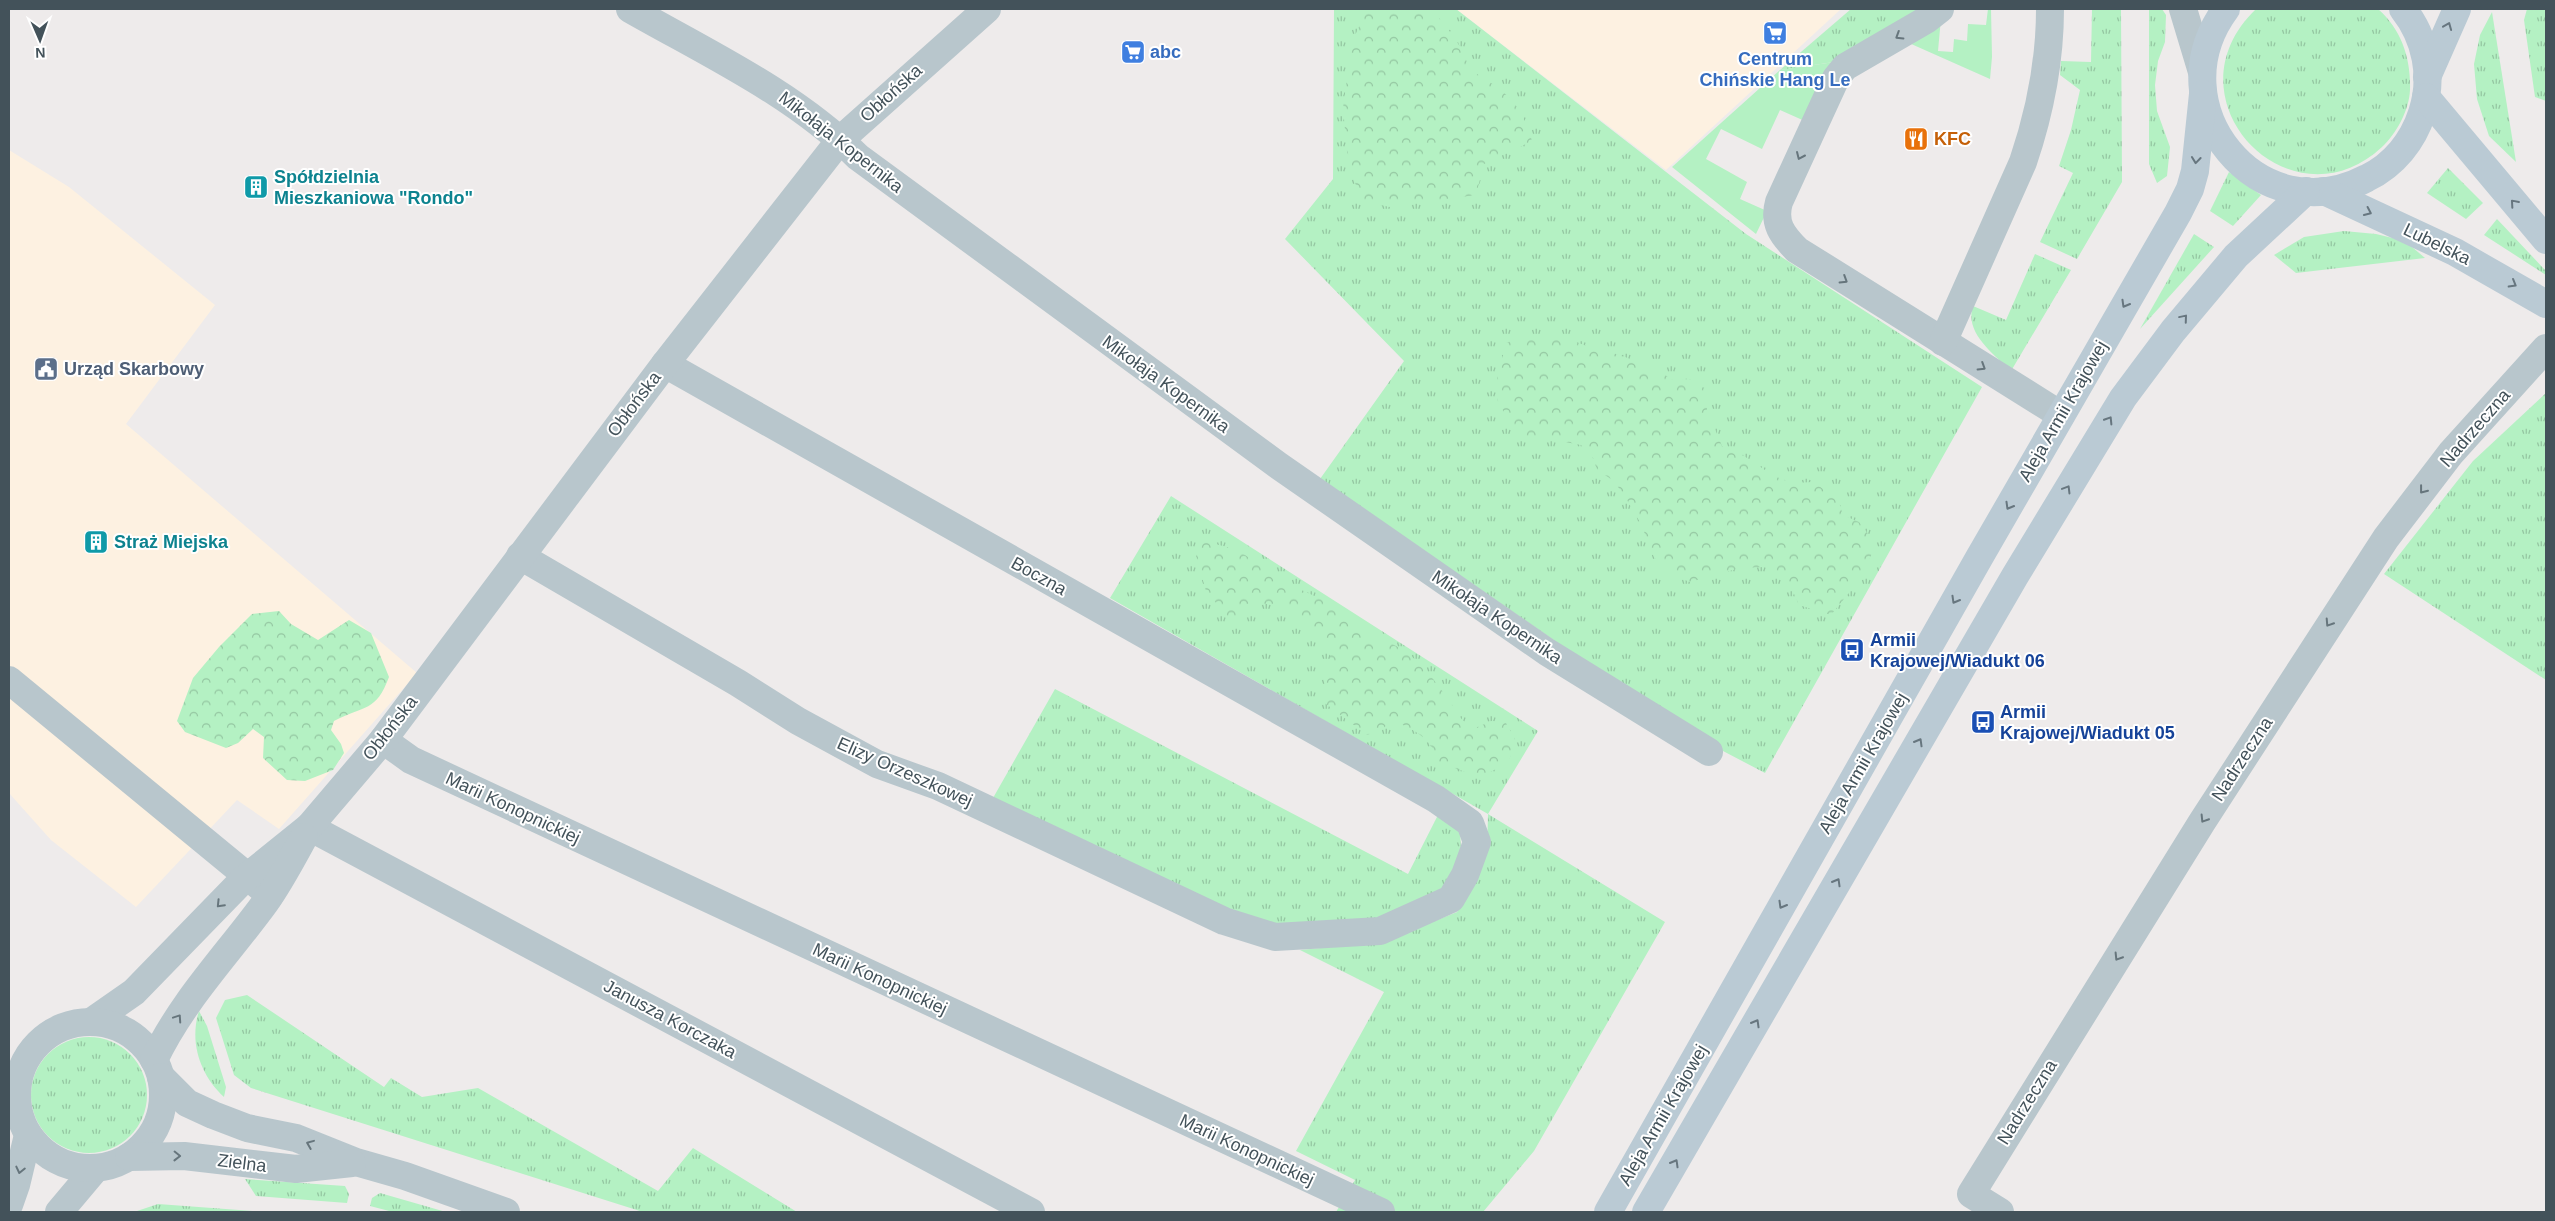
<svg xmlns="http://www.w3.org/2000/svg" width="2555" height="1221" font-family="Helvetica,sans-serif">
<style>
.commercial{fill:#fdf1e1}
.grass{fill:url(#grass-tufts)}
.forest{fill:url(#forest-crowns)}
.garden{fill:#b4f1c3}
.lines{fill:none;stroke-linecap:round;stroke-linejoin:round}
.minor{stroke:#b8c6cc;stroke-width:28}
.tertiary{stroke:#b8c6cc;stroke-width:28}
.secondary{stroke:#bacad4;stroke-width:28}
.oneway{stroke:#67767f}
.oneway2{stroke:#66757c}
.labels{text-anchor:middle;stroke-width:4;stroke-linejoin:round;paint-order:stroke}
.shop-label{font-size:18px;font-weight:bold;fill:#366cbe;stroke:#fff;text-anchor:start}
.street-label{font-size:18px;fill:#43525a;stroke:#fff}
.food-label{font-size:18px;font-weight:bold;fill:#c56008;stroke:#fff;text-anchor:start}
.culture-label{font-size:18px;font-weight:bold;fill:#0d838f;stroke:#fff;text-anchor:start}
.service-label{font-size:18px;font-weight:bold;fill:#4e5e75;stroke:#fff;text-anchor:start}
.transit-label{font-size:18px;font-weight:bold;fill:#164399;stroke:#fff;text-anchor:start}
</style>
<defs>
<pattern id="grass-tufts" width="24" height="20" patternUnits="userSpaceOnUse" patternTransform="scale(1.25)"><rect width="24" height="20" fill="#b4f1c3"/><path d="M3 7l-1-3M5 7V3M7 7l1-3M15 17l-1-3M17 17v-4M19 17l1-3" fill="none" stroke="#94c6a1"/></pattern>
<pattern id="forest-crowns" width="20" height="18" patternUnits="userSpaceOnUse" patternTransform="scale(1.25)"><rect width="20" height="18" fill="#b4f1c3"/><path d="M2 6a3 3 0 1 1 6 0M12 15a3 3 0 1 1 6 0" fill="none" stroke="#94c6a1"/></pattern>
</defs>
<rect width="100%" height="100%" fill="#eeebeb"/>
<g class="commercial">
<polygon points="1456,9 1841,9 1666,170"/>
<polygon points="9,150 69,187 215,305 126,424 417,673 279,829 237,800 136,907 51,840 9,793"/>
</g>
<g class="grass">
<polygon points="1334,9 1456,9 1746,234 1982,387 1765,773 1723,751 1571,652 1320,479 1404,361 1285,239 1333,179"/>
<polygon points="1851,9 1921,9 1834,62 1780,70"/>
<polygon points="2092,9 2121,9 2122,182 2077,259 2040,242 2073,173 2059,166 2071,130 2080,90 2060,75 2061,61 2091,62"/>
<polygon points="2149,9 2162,9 2166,15 2165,42 2158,61 2155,85 2157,111 2170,147 2167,176 2157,183 2149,164"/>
<path d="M 2256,9 L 2378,9 C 2402,30 2411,59 2410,90 C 2409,111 2396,134 2382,147 C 2291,232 2162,99 2256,9 Z"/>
<polygon points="2527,9 2546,9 2546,101 2535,97 2524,20"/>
<polygon points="2492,12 2516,162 2489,136 2477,99 2474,64 2480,35"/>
<polygon points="2448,168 2483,203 2466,219 2427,193"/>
<polygon points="2229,172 2261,195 2233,226 2210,211"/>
<polygon points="2497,219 2546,271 2546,275 2484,235"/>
<polygon points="2344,231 2376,234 2405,241 2425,258 2296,273 2274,255 2304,237"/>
<polygon points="2194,234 2214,247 2140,329"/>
<path d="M 2035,254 L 2071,270 L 2011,371 C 1994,354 1964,333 1973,306 L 2006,320 Z"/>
<polygon points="2546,393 2546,680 2384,574 2473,461"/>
<polygon points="1171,496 1538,731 1488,814 1665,922 1534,1151 1483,1212 1336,1212 1355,1180 1296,1151 1384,992 1300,950 1383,942 1457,912 1487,854 1488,814 1110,598"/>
<polygon points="1055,689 1408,874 1438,815 1460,830 1461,849 1455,872 1443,890 1378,919 1279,929 1227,910 993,798"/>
<polygon points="247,995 384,1087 391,1078 422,1097 478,1088 658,1191 693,1148 797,1212 643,1212 251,1088 234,1075 216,1018 225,1000"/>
<path d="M 199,1011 L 207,1026 L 226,1087 L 224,1097 C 200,1075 189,1042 199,1011 Z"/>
<circle cx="89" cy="1095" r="58"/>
<polygon points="245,1179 345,1186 349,1194 347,1203 256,1196"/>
<polygon points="380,1193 446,1212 393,1212 370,1206 372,1198"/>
<polygon points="158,1204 266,1212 134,1212"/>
</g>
<g class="forest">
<path d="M 1367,9 L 1432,9 C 1447,28 1463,45 1469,69 C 1504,91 1520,99 1532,141 L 1484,164 L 1476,195 L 1390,207 L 1360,201 L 1347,151 L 1343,108 L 1352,42 Z"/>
<path d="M 1529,334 L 1578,343 L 1623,356 L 1662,373 L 1673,380 L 1690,379 L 1706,389 L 1707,410 L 1722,446 L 1744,456 L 1774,476 L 1793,483 L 1813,482 L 1838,499 L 1843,515 L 1859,522 L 1875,543 C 1867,574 1851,590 1831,615 L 1799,605 L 1786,576 L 1765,567 L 1740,568 L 1690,582 L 1669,574 L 1654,557 L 1641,524 L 1627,500 L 1614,481 L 1597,470 L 1593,458 L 1581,445 L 1555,440 L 1538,440 L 1516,433 L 1498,402 L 1496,384 L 1506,343 Z"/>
<path d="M 1203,541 L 1227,547 L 1245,555 L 1293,586 L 1336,606 L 1382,647 L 1392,644 C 1417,656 1433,678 1449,700 C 1459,714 1458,720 1475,728 L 1492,721 L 1506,723 L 1516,741 L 1508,764 L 1478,777 L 1437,761 C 1434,738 1411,729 1393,720 L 1381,730 L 1367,735 L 1326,704 L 1324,670 L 1330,661 L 1330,644 L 1278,604 L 1243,604 L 1238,618 L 1228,617 L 1206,591 L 1196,556 Z"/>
<path d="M 279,611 L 291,624 L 318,640 L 349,620 L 371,633 L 389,677 C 376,712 365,705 334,721 L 331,730 L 341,744 L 344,753 L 333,770 L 305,781 L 287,780 L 263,758 L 264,737 L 253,729 L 238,743 L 226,748 L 185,732 L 177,721 L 193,678 L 219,647 L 252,614 Z"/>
</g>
<g class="garden">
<polygon points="1988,9 1991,9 1992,57 1990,79 1909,43 1941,18 1938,51 1953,52 1954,39 1967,41 1968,24 1986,25"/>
<polygon points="1834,62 1807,122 1780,110 1762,149 1721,129 1706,159 1747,182 1740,199 1767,211 1756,234 1672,167 1780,70"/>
</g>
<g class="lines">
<g class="minor">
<path d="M 630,9 C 709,54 793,93 858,157 L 1279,466 L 1547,652 L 1709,752"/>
<path d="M 1940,9 L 1926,20 L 1845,67 L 1836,78 L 1779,202 C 1773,223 1782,235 1797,250 L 2061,415"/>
<path d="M 1943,342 L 2023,162 C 2040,112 2050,61 2050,9"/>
<polyline points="520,556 738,683 798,721 877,764 938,786 1224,921 1275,937 1380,931 1451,899 1465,875 1477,842 1470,823 1436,799 665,364"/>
<polyline points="9,680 270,895"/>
<polyline points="383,740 411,760 1381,1212"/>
<polyline points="309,827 1031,1212"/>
<polyline points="9,1205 16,1185 28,1135"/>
<polyline points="59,1212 96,1168"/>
<polyline points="2000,1212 1971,1194 2202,822 2386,538 2451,453 2546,348"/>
</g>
<g class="tertiary">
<polyline points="2183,9 2202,72"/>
<polyline points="91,1022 134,992 242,881 309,827 383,740 665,364 840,140 987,9"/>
<circle cx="90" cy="1095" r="73"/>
<path d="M 154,1060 C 182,1001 227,955 265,903 C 280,882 292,859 304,837"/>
<polyline points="161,1077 187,1103 213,1115 247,1128 296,1138 356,1162 405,1176 506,1212"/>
<polyline points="129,1157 184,1156 296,1169 352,1163"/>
</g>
<g class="secondary">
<path d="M 2226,9 C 2154,106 2259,235 2367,178 C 2394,165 2413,141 2422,113 C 2434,77 2426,38 2403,9"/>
<polyline points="2427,77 2457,9"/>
<polyline points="2426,97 2546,240"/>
<polyline points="2324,191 2455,252 2546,304"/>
<polyline points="1608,1212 1979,558 2178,213 2190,189 2195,171 2203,94"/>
<polyline points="1646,1212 2015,576 2123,398 2173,331 2236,256 2306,191"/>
</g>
</g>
<defs><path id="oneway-chevron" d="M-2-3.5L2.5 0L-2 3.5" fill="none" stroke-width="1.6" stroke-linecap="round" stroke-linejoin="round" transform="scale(1.25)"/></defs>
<g class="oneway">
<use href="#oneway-chevron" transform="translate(2448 26) rotate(-68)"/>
<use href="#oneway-chevron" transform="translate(2196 160) rotate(96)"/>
<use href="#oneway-chevron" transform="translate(2514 203) rotate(-131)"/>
<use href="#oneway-chevron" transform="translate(2368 212) rotate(25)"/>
<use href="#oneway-chevron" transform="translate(2513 284) rotate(30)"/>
<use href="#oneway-chevron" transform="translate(2125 304) rotate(120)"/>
<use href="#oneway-chevron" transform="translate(2184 318) rotate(-50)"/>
<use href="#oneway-chevron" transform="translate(2109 420) rotate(-58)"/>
<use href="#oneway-chevron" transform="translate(2067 489) rotate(-59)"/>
<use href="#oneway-chevron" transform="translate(2009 506) rotate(120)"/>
<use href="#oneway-chevron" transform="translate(1955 600) rotate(120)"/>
<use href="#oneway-chevron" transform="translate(1919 742) rotate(-60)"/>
<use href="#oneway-chevron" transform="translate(1837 882) rotate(-60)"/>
<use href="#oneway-chevron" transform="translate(1782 905) rotate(120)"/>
<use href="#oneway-chevron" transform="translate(1756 1023) rotate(-60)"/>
<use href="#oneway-chevron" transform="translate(1675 1163) rotate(-60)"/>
</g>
<g class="oneway2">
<use href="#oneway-chevron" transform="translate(1899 36) rotate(148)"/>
<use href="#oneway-chevron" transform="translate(1800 156) rotate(114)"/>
<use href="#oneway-chevron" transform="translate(1844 280) rotate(32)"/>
<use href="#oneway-chevron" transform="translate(1982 367) rotate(32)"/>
<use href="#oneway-chevron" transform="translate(2423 490) rotate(128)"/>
<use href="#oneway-chevron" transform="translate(2329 623) rotate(123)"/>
<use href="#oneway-chevron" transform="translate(2204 819) rotate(122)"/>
<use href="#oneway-chevron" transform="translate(220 904) rotate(134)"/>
<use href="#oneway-chevron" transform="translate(2118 957) rotate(122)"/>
<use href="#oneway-chevron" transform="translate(178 1018) rotate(-56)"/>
<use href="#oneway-chevron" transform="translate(310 1144) rotate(-158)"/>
<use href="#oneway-chevron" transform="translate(177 1156) rotate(1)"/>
<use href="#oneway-chevron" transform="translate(20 1170) rotate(103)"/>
</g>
<defs>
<symbol id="supermarket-square" viewBox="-11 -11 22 22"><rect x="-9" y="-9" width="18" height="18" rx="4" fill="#3f7fe0" stroke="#fff"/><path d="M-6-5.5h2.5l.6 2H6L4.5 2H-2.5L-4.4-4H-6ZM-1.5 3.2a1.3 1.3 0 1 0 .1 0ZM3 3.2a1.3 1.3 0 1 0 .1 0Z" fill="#fff"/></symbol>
<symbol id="restaurant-square" viewBox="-11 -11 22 22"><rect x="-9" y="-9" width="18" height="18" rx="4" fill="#e8710a" stroke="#fff"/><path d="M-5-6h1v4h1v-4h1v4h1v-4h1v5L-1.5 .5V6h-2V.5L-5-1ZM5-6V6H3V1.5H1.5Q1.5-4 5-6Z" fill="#fff"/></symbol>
<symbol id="building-square" viewBox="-11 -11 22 22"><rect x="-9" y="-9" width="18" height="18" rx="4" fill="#0f9aa8" stroke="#fff"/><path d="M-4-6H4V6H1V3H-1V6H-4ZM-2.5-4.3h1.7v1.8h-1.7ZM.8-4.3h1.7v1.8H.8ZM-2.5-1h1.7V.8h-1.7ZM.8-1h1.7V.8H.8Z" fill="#fff"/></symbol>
<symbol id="civic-square" viewBox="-11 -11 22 22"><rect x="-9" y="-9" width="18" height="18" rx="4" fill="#5c6f8a" stroke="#fff"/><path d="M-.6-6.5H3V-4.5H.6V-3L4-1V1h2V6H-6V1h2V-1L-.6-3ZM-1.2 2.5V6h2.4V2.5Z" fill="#fff"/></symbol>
<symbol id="bus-square" viewBox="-11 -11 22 22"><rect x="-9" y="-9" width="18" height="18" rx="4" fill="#1a4fb4" stroke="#fff"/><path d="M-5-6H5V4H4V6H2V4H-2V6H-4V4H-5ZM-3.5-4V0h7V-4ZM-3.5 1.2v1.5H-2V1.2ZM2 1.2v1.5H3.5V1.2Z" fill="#fff"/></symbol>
</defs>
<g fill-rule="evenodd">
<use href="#supermarket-square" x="1761" y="19" width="28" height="28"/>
<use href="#supermarket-square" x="1119" y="38" width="28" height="28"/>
<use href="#restaurant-square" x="1902" y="125" width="28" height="28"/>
<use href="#building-square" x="242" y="173" width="28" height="28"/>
<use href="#civic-square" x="32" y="355" width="28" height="28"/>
<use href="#building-square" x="82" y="528" width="28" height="28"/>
<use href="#bus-square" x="1838" y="636" width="28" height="28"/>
<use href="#bus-square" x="1969" y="708" width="28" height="28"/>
</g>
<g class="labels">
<g class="shop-label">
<text x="1150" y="58">abc</text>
<text x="1775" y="65" text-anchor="middle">Centrum<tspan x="1775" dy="21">Chińskie Hang Le</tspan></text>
</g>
<g class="street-label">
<text transform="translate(891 93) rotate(-42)" y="6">Obłońska</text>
<text transform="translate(841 142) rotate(38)" y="6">Mikołaja Kopernika</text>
<text transform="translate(2437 244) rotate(26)" y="6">Lubelska</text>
<text transform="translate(1166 384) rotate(36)" y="6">Mikołaja Kopernika</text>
<text transform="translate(634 404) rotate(-53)" y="6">Obłońska</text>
<text transform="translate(2063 411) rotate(-60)" y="6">Aleja Armii Krajowej</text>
<text transform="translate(2475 428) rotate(-49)" y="6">Nadrzeczna</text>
<text transform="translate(1039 576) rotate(29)" y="6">Boczna</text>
<text transform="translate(1497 617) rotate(34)" y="6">Mikołaja Kopernika</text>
<text transform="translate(390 728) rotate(-52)" y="6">Obłońska</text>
<text transform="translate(2242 759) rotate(-57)" y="6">Nadrzeczna</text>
<text transform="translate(1863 763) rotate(-60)" y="6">Aleja Armii Krajowej</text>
<text transform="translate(905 772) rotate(24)" y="6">Elizy Orzeszkowej</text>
<text transform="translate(513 808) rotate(25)" y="6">Marii Konopnickiej</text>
<text transform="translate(880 979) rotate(25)" y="6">Marii Konopnickiej</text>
<text transform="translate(670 1019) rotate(28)" y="6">Janusza Korczaka</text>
<text transform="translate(2027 1102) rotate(-58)" y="6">Nadrzeczna</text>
<text transform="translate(1663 1115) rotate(-60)" y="6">Aleja Armii Krajowej</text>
<text transform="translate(1247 1150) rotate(25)" y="6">Marii Konopnickiej</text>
<text transform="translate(242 1163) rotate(7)" y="6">Zielna</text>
</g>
<g class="food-label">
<text x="1934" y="145">KFC</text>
</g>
<g class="culture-label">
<text x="274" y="183">Spółdzielnia<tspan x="274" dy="21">Mieszkaniowa "Rondo"</tspan></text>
<text x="114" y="548">Straż Miejska</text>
</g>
<g class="service-label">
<text x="64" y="375">Urząd Skarbowy</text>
</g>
<g class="transit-label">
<text x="1870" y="646">Armii<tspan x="1870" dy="21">Krajowej/Wiadukt 06</tspan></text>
<text x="2000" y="718">Armii<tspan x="2000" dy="21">Krajowej/Wiadukt 05</tspan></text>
</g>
</g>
<rect width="2555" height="1221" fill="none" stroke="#43525a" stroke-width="20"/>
<g transform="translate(40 40) rotate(178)" stroke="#ffffff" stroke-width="4" paint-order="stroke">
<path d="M0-4L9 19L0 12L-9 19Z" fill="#43525a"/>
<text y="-8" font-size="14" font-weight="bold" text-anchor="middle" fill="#43525a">N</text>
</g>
</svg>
